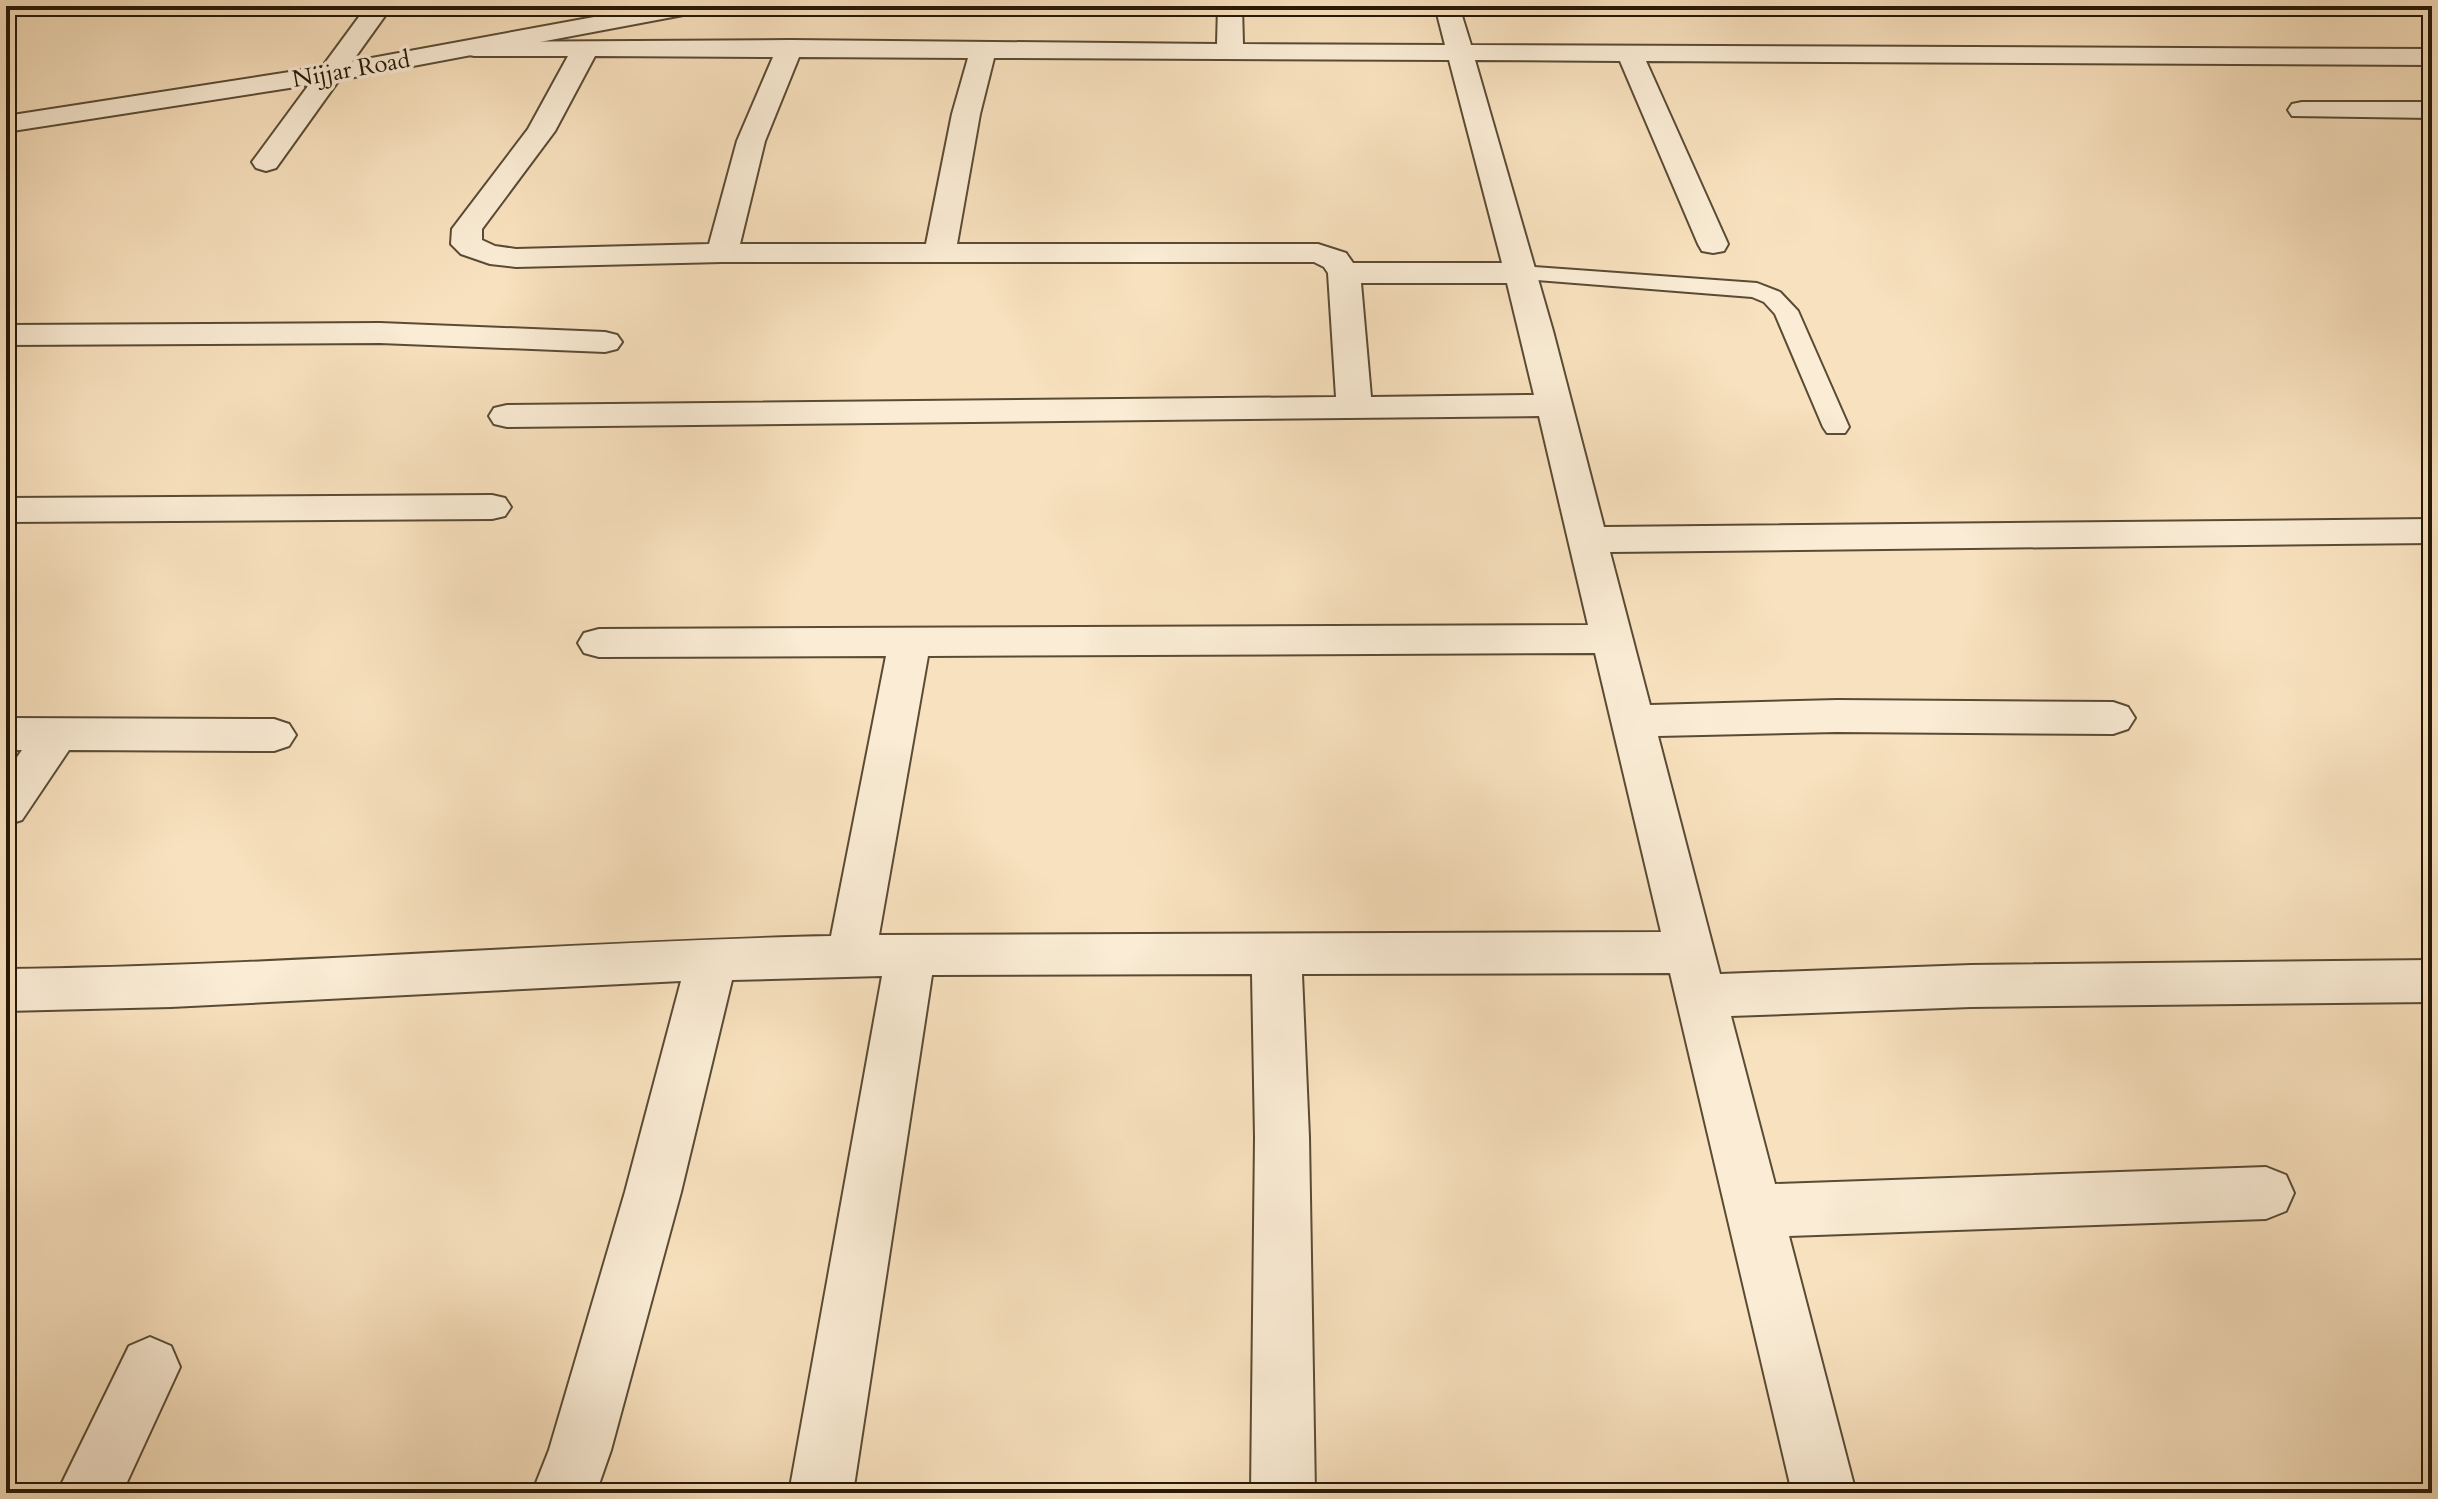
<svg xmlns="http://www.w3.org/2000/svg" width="2438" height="1499" font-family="Cardo,serif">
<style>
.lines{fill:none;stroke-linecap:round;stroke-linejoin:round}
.service-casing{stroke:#5a4b34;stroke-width:4}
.minor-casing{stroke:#5a4b34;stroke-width:4}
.tertiary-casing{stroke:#5a4b34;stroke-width:4}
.service{fill:#faecd5;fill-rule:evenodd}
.minor{fill:#faecd5;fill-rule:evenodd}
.tertiary{fill:#faecd5;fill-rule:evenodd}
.labels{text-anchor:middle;stroke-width:7;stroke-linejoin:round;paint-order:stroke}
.far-street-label{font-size:24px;fill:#261906;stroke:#faecd5}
</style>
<rect width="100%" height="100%" fill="#f8e1be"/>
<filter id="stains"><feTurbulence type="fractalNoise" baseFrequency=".0025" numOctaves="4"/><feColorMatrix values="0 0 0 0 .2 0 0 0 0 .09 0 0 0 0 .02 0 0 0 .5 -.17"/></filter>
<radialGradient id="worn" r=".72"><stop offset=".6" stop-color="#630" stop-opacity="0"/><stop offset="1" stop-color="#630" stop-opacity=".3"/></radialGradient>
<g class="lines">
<defs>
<polygon id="service" points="1520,266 1757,283 1780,292 1798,311 1849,427 1845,433 1827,433 1823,427 1775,314 1764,302 1752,297 1512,278 1508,273 1512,268"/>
<g id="minor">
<polygon points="367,6 392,6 276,168 266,171 256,168 252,162"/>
<path d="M 1218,6 L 1242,6 L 1243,44 L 1445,45 L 1435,6 L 1459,6 L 1471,45 L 2432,49 L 2432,65 L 1646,61 L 1728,244 L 1724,251 L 1713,253 L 1702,251 L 1698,244 L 1620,61 L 1475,60 L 1553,331 L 1604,527 L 2432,519 L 2432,543 L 1610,552 L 1650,705 L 1837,700 L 2113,702 L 2128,707 L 2135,718 L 2128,729 L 2113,734 L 1837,732 L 1658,736 L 1720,974 L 1971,965 L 2432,960 L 2432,1002 L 1971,1007 L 1731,1016 L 1775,1184 L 2266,1167 L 2286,1175 L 2294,1193 L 2286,1211 L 2266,1219 L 1789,1236 L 1856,1493 L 1792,1493 L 1670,973 L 1302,974 L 1309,1137 L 1315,1493 L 1251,1493 L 1255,1137 L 1252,974 L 932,975 L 853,1493 L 789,1493 L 882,976 L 732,980 L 681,1192 L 611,1450 L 596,1493 L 532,1493 L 549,1450 L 625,1192 L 681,981 L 171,1007 L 6,1011 L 6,969 C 281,966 556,942 831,936 L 886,656 L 599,657 L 584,653 L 578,643 L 584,633 L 599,629 L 1588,625 L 1539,416 L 507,427 L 494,424 L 489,416 L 494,408 L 507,405 L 1336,397 L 1328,273 L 1324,267 L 1314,262 L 722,262 L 516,267 L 490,264 L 461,254 L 451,244 L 452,229 L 528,129 L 568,56 L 474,56 L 465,54 L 461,48 L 465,42 L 790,40 L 1217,44 ZM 595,56 L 773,57 L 737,141 L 709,244 L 516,249 L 495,246 L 482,240 L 482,229 L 555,131 ZM 799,57 L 968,58 L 952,114 L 926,244 L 740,244 L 765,141 ZM 994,58 L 1449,60 L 1502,263 L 1353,263 L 1346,253 L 1318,244 L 957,244 L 980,114 ZM 1361,283 L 1507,283 L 1534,395 L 1371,397 ZM 1595,653 L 1661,932 L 879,935 L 928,656 Z"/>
<polygon points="2302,102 2432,102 2432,118 2292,116 2288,110 2292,104"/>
<polygon points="380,323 605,332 617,335 622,342 617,349 605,352 380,343 6,345 6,325"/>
<polygon points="492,495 505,498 511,507 505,516 492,519 6,522 6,498"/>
<polygon points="6,718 274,719 289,724 296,735 289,746 274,751 69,750 22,820 6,825 6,773 22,750 6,750"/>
<polygon points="150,1337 171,1346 180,1367 122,1493 57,1493 129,1346"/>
</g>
<polygon id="tertiary" points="654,6 706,6 703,11 694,13 328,82 6,132 6,116 328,66"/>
</defs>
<use href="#service" class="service-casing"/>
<use href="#minor" class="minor-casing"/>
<use href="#tertiary" class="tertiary-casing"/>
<use href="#service" class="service"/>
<use href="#minor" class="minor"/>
<use href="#tertiary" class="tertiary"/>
</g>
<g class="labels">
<g class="far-street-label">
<text transform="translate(351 69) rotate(-10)" y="8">Nijjar Road</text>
</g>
</g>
<rect width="2438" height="1499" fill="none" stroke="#f8e1be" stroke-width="32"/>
<rect x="8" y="8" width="2422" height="1483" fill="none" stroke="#261906" stroke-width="4"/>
<rect x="16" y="16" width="2406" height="1467" fill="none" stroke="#261906" stroke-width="2"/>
<rect width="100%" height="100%" filter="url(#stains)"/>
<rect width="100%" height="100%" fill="url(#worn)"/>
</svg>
